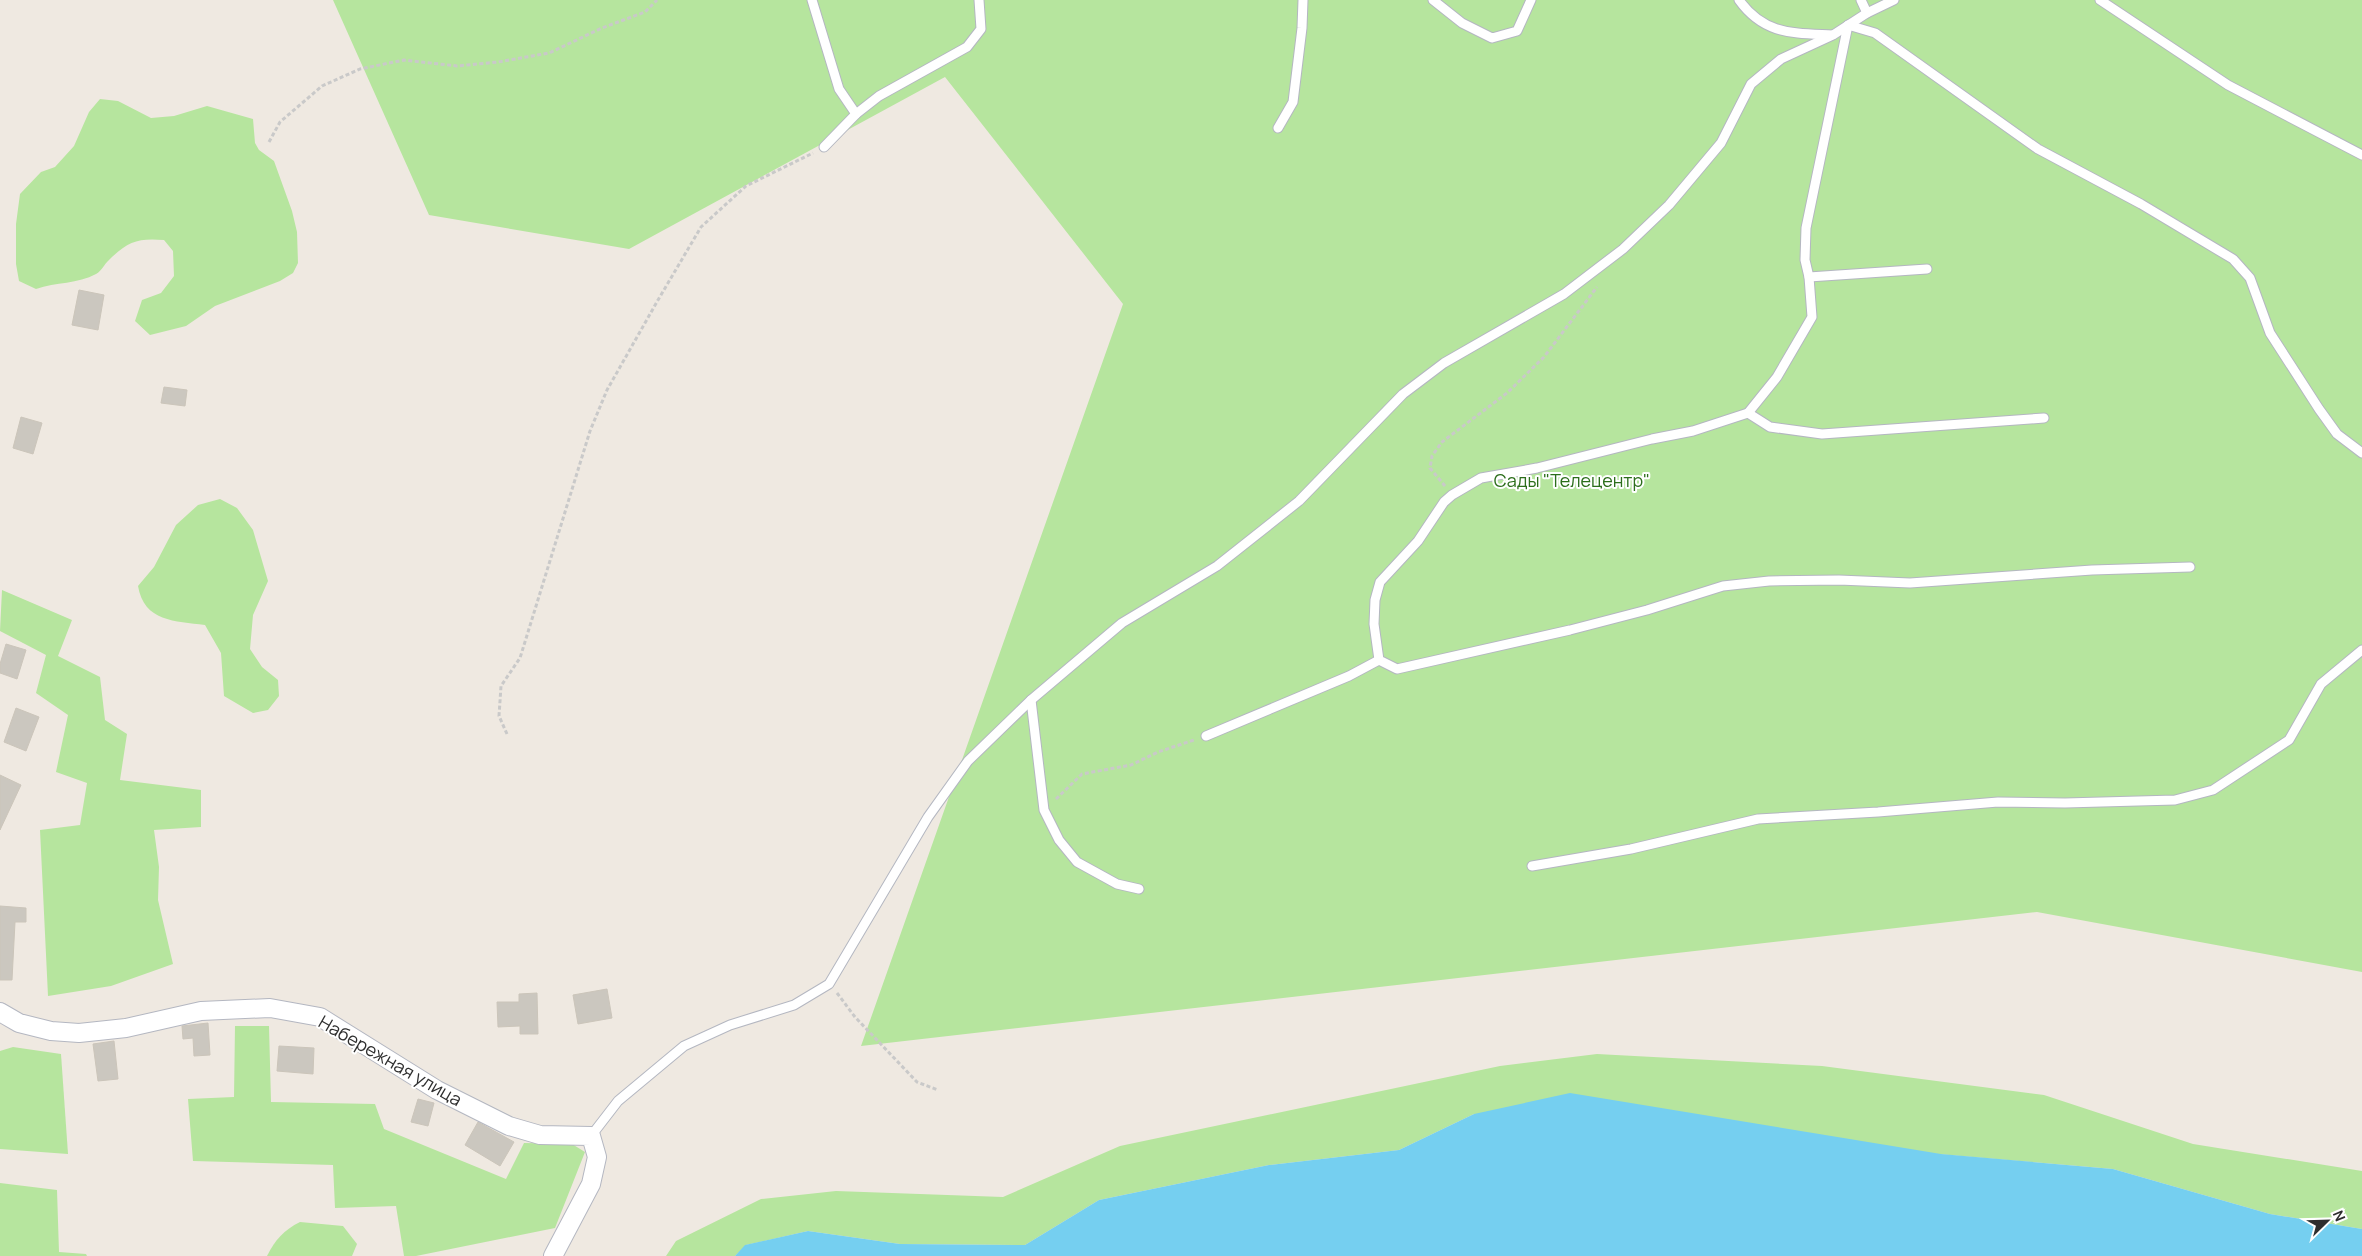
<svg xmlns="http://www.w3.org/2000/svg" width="2362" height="1256" font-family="Manrope,sans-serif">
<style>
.green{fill:#b6e59e}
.water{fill:#75cff0}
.building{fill:#cbc7bf;stroke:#cbc5ba}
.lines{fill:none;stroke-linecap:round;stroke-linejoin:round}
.lane-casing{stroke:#b4b7c1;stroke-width:11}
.street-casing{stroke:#b4b7c1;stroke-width:20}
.path{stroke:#c9c9c9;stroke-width:3;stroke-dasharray:4 2.5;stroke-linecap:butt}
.lane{stroke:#fff;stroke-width:9}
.street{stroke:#fff;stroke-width:18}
.labels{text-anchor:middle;stroke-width:4;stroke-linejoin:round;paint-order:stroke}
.park-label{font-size:18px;fill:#2c6e1b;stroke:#fff}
.street-label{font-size:18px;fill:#2e2e2e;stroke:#fff}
</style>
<rect width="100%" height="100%" fill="#efe9e1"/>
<g class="green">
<polygon points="333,0 2362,0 2362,972 2037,912 861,1046 1123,304 945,77 629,249 429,215"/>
<path d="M 100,99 L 118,101 L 151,118 L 174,116 L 207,106 L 253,119 L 255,143 L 259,150 L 274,161 L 292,211 L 297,232 L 298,263 L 293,273 L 280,281 L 215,306 L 186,326 L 150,335 L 135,321 L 142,300 L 161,293 L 174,276 L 173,251 L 164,240 C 138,238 128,241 109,260 C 104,264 102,271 96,274 C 78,284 56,282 36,289 L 19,281 L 16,264 L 16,224 L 20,194 L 41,172 L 55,167 L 74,146 L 89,112 Z"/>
<path d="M 220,499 L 237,508 L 253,530 L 268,581 L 253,615 L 250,649 L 262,667 L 278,680 L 279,696 L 268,710 L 253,713 L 224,696 L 221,653 L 205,625 C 175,621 144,622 138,586 L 154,567 L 176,525 L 198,505 Z"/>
<polygon points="2,590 72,620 58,656 100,677 105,720 127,734 120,780 201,790 201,827 154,830 159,867 158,900 173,964 111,986 48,996 40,830 80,825 87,783 56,772 68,715 36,693 46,655 0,631"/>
<polygon points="235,1026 269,1026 271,1102 375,1104 384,1129 506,1179 524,1143 572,1144 585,1152 555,1228 416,1256 404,1256 396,1206 335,1208 333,1165 193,1161 188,1099 234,1097"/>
<polygon points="13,1047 61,1054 68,1154 0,1149 0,1051"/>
<polygon points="1597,1054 1822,1066 2044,1095 2193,1144 2362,1171 2362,1229 2270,1214 2113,1169 1474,1114 1399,1150 1269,1165 1099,1200 1025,1245 900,1244 808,1231 746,1245 735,1256 666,1256 676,1241 761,1199 836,1191 1003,1197 1120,1146 1500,1066"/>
<polygon points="0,1183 57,1190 59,1252 86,1254 87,1256 0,1256"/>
<path d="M 300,1222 L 343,1226 L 357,1244 L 352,1256 L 267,1256 C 275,1240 284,1230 300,1222 Z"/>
</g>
<polygon class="water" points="1570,1093 1941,1154 2113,1169 2270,1214 2362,1229 2362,1256 735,1256 745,1245 808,1231 900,1244 1025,1245 1099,1200 1269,1165 1399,1150 1474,1114"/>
<g class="building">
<polygon points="79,290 104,295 98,330 72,325"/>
<polygon points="164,387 187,390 185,406 161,403"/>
<polygon points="21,417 42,423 33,454 13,448"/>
<polygon points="6,644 26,650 17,679 0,673 0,664"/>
<polygon points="16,708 39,717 26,751 4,742"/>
<polygon points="0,775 21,785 0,830"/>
<polygon points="0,906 26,908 26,922 15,922 12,980 0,980"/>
<polygon points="607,989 612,1018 578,1024 573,995"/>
<polygon points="537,993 538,1034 520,1034 520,1026 498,1027 497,1002 519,1002 519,994"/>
<polygon points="208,1023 210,1055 194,1056 193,1038 183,1039 182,1026"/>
<polygon points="114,1041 118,1079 98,1081 93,1044"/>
<polygon points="279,1046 314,1048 313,1074 277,1071"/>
<polygon points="418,1099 434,1103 428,1126 411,1122"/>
<polygon points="478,1122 514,1142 500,1166 465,1145"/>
</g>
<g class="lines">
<defs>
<g id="lane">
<polyline points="812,0 839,89 856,114"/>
<polyline points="1433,0 1462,23 1492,38 1517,31 1531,0"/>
<path d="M 1739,0 C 1764,35 1793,33 1832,35"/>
<polyline points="1861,0 1867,13"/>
<polyline points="2100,0 2228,85 2362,155"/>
<polyline points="1278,128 1293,102 1302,28 1303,0"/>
<polyline points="824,147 856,114 879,96 967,47 981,29 979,0"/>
<polyline points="1809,277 1927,269"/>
<polyline points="1748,413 1770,427 1822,434 2044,418"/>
<polyline points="2190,567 2092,570 1910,583 1839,580 1769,581 1723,586 1647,610 1570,630 1397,669 1379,660 1374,624 1375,600 1380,582 1418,541 1444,502 1452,495 1481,478 1537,468 1652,439 1693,431 1748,413 1777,377 1812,317 1809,277 1805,260 1806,228 1848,25 1875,33 2038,149 2141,204 2233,259 2250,278 2270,333 2319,409 2337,434 2362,453"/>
<polyline points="1031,700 1044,810 1059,840 1077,862 1117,884 1139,889"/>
<polyline points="1206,736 1349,676 1379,660"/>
<polyline points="1532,866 1631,849 1758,819 1878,812 1998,802 2065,803 2175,800 2213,790 2289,740 2321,684 2362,650"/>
<polyline points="591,1136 618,1101 684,1046 730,1025 794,1005 829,984 928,817 968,761 1031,700 1122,623 1217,566 1299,501 1403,394 1444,363 1564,294 1623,249 1669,205 1721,143 1751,84 1781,59 1833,35 1867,13 1894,0"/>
</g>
<polyline id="street" points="0,1012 19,1023 51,1031 79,1033 126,1028 201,1011 270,1008 320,1017 437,1090 509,1126 540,1135 591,1136 597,1157 591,1184 553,1256"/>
</defs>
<use href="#lane" class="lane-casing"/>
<use href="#street" class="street-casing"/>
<g class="path">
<polyline points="269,142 280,122 322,86 360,69 404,60 457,66 498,62 549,53 602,28 645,12 657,0"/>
<polyline points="1445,486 1430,468 1432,456 1442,442 1507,393 1544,357 1597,287"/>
<polyline points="507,734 499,716 501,686 520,658 590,431 607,390 658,300 701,227 746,186 813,153"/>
<polyline points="1056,799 1082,774 1131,765 1158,752 1194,740"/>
<polyline points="837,993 855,1017 917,1082 938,1090"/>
</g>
<use href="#lane" class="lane"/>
<use href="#street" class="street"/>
</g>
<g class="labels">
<g class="park-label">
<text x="1572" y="487">Сады "Телецентр"</text>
</g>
<g class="street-label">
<text transform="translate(390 1061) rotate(30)" y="6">Набережная улица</text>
</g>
</g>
<g transform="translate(2327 1221) rotate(67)" stroke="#ffffff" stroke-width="4" paint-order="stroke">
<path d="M0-4L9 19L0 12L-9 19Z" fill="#2e2e2e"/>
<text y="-8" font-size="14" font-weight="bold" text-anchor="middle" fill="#2e2e2e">N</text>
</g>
</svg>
